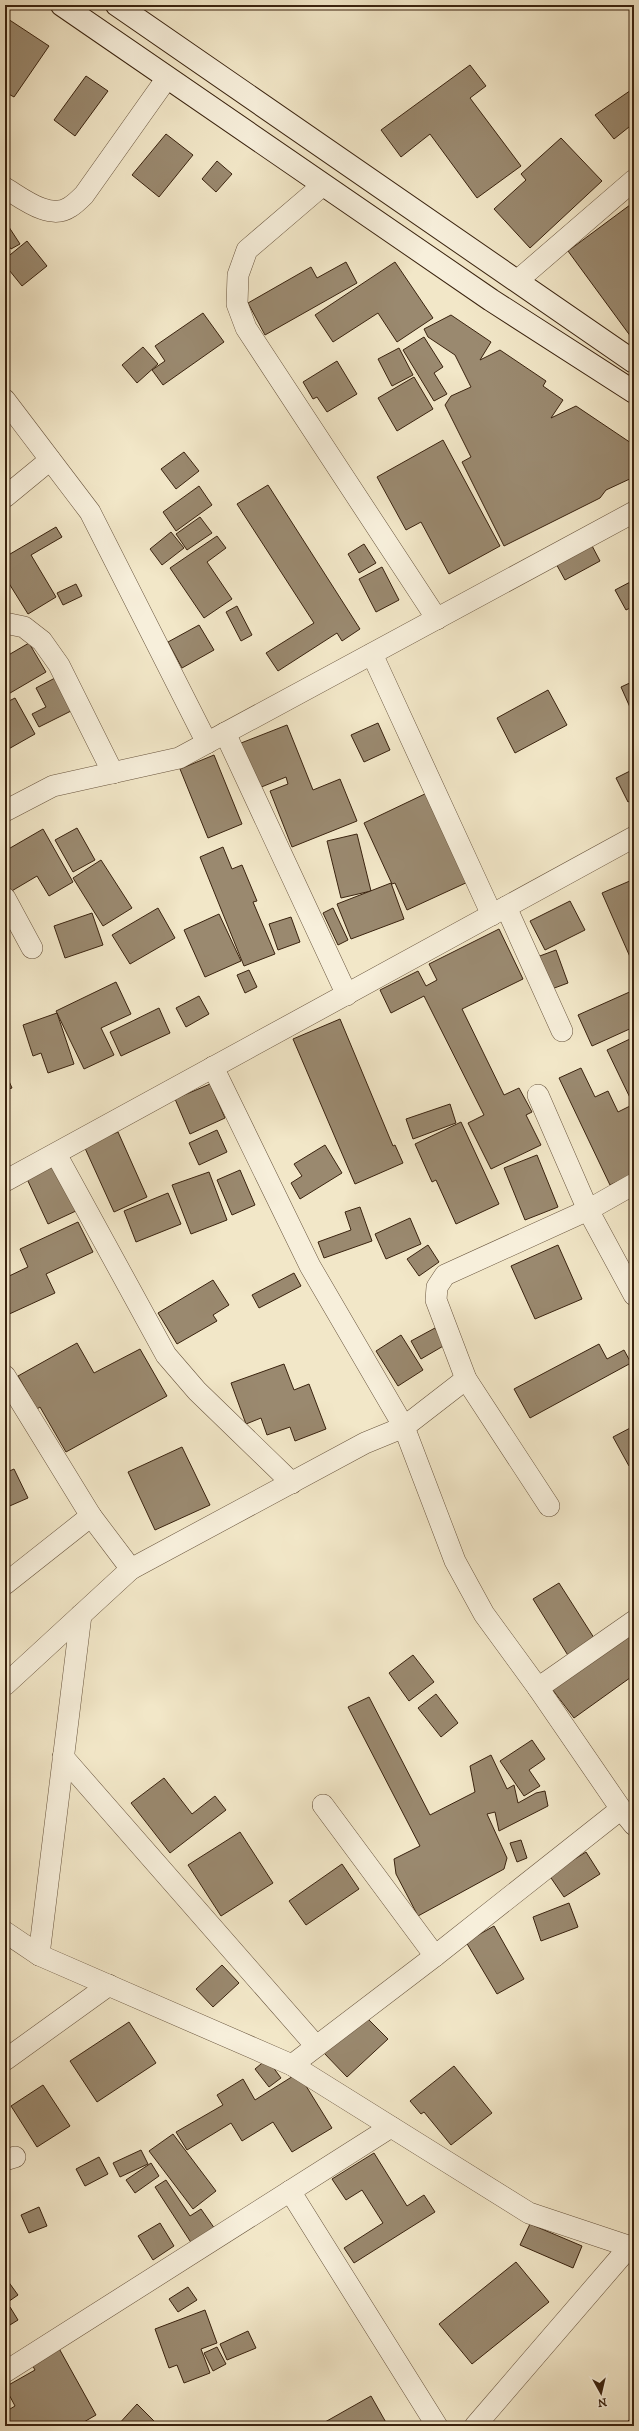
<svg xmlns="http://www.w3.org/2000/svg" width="639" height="2431" font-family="'IM FELL DW Pica',serif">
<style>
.building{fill:#9a896f;stroke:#3a230f}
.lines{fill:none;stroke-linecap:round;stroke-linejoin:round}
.street-casing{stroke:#68543d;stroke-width:22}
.secondary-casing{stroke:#3a230f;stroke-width:24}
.street{stroke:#f7efdb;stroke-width:21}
.secondary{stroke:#f7efdb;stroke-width:22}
</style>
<rect width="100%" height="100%" fill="#f2e7c8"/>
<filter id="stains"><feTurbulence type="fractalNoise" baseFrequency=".005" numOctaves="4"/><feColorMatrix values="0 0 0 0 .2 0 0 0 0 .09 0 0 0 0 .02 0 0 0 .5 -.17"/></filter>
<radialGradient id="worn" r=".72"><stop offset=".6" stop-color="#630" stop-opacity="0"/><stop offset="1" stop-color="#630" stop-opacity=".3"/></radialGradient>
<g class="building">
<polygon points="289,5 304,5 302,9"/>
<polygon points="5,17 49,46 14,97 5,92"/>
<polygon points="470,65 486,86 470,98 521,166 477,198 430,134 401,157 381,130"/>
<polygon points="86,76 108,91 75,136 54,120"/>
<polygon points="634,88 634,123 614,139 595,115"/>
<polygon points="166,134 193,155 159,197 132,175"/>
<polygon points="561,138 602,181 530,248 494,209 526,180 521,174"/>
<polygon points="217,161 232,174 216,192 202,179"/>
<polygon points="634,202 634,341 568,251"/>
<polygon points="5,221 20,244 11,249 5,240"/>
<polygon points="27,241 47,266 22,286 5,265 5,259"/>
<polygon points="346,262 357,283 265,335 248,303 311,267 317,278"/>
<polygon points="395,262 433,318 397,342 378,313 333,342 315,315"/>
<polygon points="203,313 224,342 163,385 152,370 165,361 155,346"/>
<polygon points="451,315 491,342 480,360 500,350 546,381 543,386 563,400 551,418 576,406 634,445 634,477 606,490 600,498 504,546 462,462 471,457 445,405 451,396 471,387 455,355 428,337 424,329"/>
<polygon points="424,337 443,367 434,373 447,394 434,401 403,350"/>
<polygon points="143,347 158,364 137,383 122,365"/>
<polygon points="399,348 413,375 392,386 378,359"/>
<polygon points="337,361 357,394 327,412 317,397 313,399 303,382"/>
<polygon points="414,377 433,409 397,431 378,398"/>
<polygon points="443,440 500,546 449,574 421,522 406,530 377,477"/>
<polygon points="184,452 199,471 176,489 161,469"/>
<polygon points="268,485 360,629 342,641 337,633 278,671 266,653 314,623 237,504"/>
<polygon points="199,486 212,505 176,531 163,512"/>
<polygon points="200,517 212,533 187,550 176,534"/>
<polygon points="56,527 62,537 31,555 56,597 28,614 5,577 5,557"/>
<polygon points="171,532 184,548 162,565 150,549"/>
<polygon points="217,536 226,548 207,562 232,599 204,618 170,568"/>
<polygon points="590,542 600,561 565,580 554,560"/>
<polygon points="364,544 376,563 359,573 348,554"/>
<polygon points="382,567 399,600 376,612 359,579"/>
<polygon points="634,580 634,606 626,610 615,590"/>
<polygon points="76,584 82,596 63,605 57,593"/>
<polygon points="237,606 252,635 241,641 226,612"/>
<polygon points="199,625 214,650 182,668 168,642"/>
<polygon points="29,643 46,672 5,696 5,657"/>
<polygon points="55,678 71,711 39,727 32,714 46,707 36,688"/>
<polygon points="634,681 634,713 633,714 621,687"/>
<polygon points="548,690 567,725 515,753 497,718"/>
<polygon points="15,698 35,734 5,751 5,703"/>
<polygon points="378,723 390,750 364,762 351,735"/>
<polygon points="287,725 313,790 340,779 357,821 292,847 270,791 288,784 286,777 254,790 236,745"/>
<polygon points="214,755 242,824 208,838 180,769"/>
<polygon points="630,771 634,780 634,799 628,802 616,778"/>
<polygon points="429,792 470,881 407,910 395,883 392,884 364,823"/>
<polygon points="77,828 95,860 73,872 55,840"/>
<polygon points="43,829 73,882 49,896 37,876 10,892 5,884 5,851"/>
<polygon points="357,834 371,891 341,898 327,841"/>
<polygon points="223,847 232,869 242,865 257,901 253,902 275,954 244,966 200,857"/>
<polygon points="101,860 132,908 103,926 73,878"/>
<polygon points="632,880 634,884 634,966 602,893"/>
<polygon points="391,883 404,919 351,939 337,904"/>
<polygon points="570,901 585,930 545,950 530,921"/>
<polygon points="158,908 175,938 130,964 112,935"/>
<polygon points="333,908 348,940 338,945 323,913"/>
<polygon points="92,913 103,945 65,958 54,926"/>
<polygon points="219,914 241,961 205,977 184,930"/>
<polygon points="291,917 300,942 278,950 269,924"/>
<polygon points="499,929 523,979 462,1009 504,1095 519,1088 532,1112 526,1115 541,1145 491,1169 468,1123 484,1115 424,996 391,1013 380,990 418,971 426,986 437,980 429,964"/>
<polygon points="556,950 568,983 549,990 537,957"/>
<polygon points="249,970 257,987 245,993 237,975"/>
<polygon points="116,982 131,1014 101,1028 114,1055 84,1069 56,1011"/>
<polygon points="634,990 634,1027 592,1046 578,1015"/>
<polygon points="199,996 209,1014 186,1027 176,1008"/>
<polygon points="159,1008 170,1033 121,1056 110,1032"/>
<polygon points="57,1013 74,1064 48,1073 41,1053 33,1056 23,1025"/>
<polygon points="340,1019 393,1146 395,1145 403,1163 355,1184 293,1039"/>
<polygon points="634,1037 634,1106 607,1050"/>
<polygon points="581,1068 595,1097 608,1091 618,1112 630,1106 634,1114 634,1174 610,1185 559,1078"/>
<polygon points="5,1072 12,1088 5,1090"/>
<polygon points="210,1084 225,1118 190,1134 175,1099"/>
<polygon points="450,1104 456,1123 413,1139 406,1119"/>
<polygon points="461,1122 499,1204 456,1224 436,1180 432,1182 415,1144"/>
<polygon points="217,1130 227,1152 199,1165 189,1143"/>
<polygon points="118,1132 147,1197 114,1212 84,1146"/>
<polygon points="325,1145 342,1173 300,1199 291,1183 302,1176 294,1164"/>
<polygon points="537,1155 558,1207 525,1220 504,1168"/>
<polygon points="56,1165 78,1210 48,1224 27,1179"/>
<polygon points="240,1170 255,1205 232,1215 217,1180"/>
<polygon points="209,1172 227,1220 191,1234 172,1185"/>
<polygon points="168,1193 181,1224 136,1242 124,1211"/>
<polygon points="360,1207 372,1241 324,1258 318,1242 351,1230 345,1212"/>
<polygon points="410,1218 421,1244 386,1259 375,1234"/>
<polygon points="78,1222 93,1252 46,1274 55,1293 5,1316 5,1278 28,1267 20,1249"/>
<polygon points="428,1245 439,1262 419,1276 407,1259"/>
<polygon points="558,1245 582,1299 535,1319 511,1266"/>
<polygon points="294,1273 301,1286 259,1308 252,1295"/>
<polygon points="213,1280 229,1305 213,1315 217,1321 177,1344 158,1313"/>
<polygon points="435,1328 445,1345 421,1359 411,1341"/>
<polygon points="401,1335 423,1370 398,1386 376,1351"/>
<polygon points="77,1343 94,1373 140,1349 167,1396 66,1452 40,1407 37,1409 18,1376"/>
<polygon points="599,1344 607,1359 624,1350 631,1363 530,1418 514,1389"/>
<polygon points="284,1364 294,1390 309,1384 326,1429 295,1441 290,1427 267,1435 261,1418 246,1424 231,1383"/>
<polygon points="634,1426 634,1464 629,1466 613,1437"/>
<polygon points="182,1447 210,1505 155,1530 128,1472"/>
<polygon points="14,1469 28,1498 5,1508 5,1473"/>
<polygon points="559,1583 596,1641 569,1657 533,1599"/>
<polygon points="634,1630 634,1675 574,1718 552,1689"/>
<polygon points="413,1655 434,1682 409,1701 389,1673"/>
<polygon points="436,1694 458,1723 441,1737 418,1708"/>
<polygon points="369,1697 430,1815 475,1792 470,1766 491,1755 507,1789 514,1785 518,1803 536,1793 545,1791 548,1806 499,1831 495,1812 487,1814 507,1858 504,1869 418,1916 396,1874 394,1859 420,1846 348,1707"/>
<polygon points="532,1740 545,1759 529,1770 540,1786 524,1796 500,1761"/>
<polygon points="164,1778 192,1814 215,1796 226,1810 170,1853 131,1803"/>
<polygon points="240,1832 273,1883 221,1916 188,1865"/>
<polygon points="521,1840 527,1858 517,1862 510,1843"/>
<polygon points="586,1852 600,1874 564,1897 549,1875"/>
<polygon points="342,1864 359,1889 306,1925 289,1901"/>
<polygon points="569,1903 578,1927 541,1941 533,1917"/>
<polygon points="494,1926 524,1979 497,1994 466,1942"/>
<polygon points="5,1952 10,1959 5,1963"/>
<polygon points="222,1965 239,1983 213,2007 196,1989"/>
<polygon points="365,2016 388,2039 347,2077 324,2053"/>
<polygon points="129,2022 156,2063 97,2102 70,2061"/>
<polygon points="267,2059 281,2078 269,2087 255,2069"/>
<polygon points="454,2066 492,2113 451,2145 424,2112 421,2114 410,2101"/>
<polygon points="298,2073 332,2128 292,2152 273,2122 242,2141 231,2123 187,2150 176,2132 223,2105 217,2095 243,2079 255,2100"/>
<polygon points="43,2085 70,2126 37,2147 11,2106"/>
<polygon points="173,2134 216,2191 193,2209 149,2151"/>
<polygon points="141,2150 148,2164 120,2177 113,2163"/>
<polygon points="374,2153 407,2206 424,2195 435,2212 354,2263 344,2248 383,2223 362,2190 346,2200 332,2179"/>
<polygon points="99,2157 108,2174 85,2186 76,2169"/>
<polygon points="151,2163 159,2176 135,2193 126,2180"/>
<polygon points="166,2180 190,2216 201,2209 215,2229 192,2244 155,2187"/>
<polygon points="39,2207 47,2226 29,2233 21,2215"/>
<polygon points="160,2223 174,2246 153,2260 138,2236"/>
<polygon points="530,2224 582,2246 573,2268 520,2245"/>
<polygon points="516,2262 549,2302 472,2364 439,2324"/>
<polygon points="5,2277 18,2295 5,2304"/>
<polygon points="188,2287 197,2300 178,2312 169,2299"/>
<polygon points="10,2307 18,2320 5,2328 5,2310"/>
<polygon points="205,2310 217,2343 201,2349 210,2373 184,2383 177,2365 169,2368 155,2329"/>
<polygon points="248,2331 256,2348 227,2360 220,2344"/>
<polygon points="56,2343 96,2415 77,2426 5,2426 5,2412 15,2406 5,2387 35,2370 29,2359"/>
<polygon points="217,2347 226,2364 213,2371 204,2353"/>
<polygon points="371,2396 388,2426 318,2426"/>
<polygon points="137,2404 154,2421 148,2426 117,2426"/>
<polygon points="634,2415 634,2426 623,2426"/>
</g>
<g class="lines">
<defs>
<g id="street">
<polyline points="323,185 247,250 238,275 237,304 246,328 437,619"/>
<path d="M 5,188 C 22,198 50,221 70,207 C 75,204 80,199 84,195 L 167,78"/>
<polyline points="517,281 634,180"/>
<polyline points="5,400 90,512 207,743"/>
<polyline points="5,497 50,460"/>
<polyline points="5,623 24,627 42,641 59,665 113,773"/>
<polyline points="372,654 492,915"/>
<polyline points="225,733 347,995"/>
<polyline points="5,811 53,786 179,758 634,512"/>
<polyline points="5,898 32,948"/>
<polyline points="506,907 562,1031"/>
<polyline points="538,1095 588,1210 634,1295"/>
<polyline points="56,1154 166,1355 197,1391 292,1483"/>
<polyline points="5,1181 634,837"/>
<polyline points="5,1376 91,1516 5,1584"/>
<polyline points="466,1379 404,1427 455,1561 484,1614 538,1688 634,1621"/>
<polyline points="549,1506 466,1379 436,1300 437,1287 445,1275 588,1210 634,1184"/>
<polyline points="91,1516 131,1569 365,1443 404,1427 310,1266 213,1067"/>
<polyline points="5,1685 131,1569"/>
<polyline points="63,1757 316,2046"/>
<polyline points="323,1805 435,1956"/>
<polyline points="621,1809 634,1825"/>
<polyline points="5,1932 39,1955 292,2065 435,1956 621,1809 538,1688"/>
<polyline points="39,1955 81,1615"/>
<polyline points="5,2060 109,1985"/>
<polyline points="292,2065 529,2213 634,2248"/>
<polyline points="5,2160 15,2157"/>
<polyline points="290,2191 437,2426"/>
<polyline points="5,2372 391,2127"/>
<polyline points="475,2426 630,2246"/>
</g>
<g id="secondary">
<polyline points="62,5 491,300 634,392"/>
<polyline points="117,5 634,362"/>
</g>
</defs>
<use href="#street" class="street-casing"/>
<use href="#secondary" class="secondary-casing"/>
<use href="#street" class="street"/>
<use href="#secondary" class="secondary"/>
</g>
<rect width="639" height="2431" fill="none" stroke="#f2e7c8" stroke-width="20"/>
<rect x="6" y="6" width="627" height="2419" fill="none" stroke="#3a230f" stroke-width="2"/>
<rect x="10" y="10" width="619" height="2411" fill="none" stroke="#3a230f"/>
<g transform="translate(601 2393) rotate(172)" stroke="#f7efdb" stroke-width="3" paint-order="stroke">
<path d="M0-3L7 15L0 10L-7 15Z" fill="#3a230f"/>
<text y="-6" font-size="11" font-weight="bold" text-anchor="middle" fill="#3a230f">N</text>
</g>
<rect width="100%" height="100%" filter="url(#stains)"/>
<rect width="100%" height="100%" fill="url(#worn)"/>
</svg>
